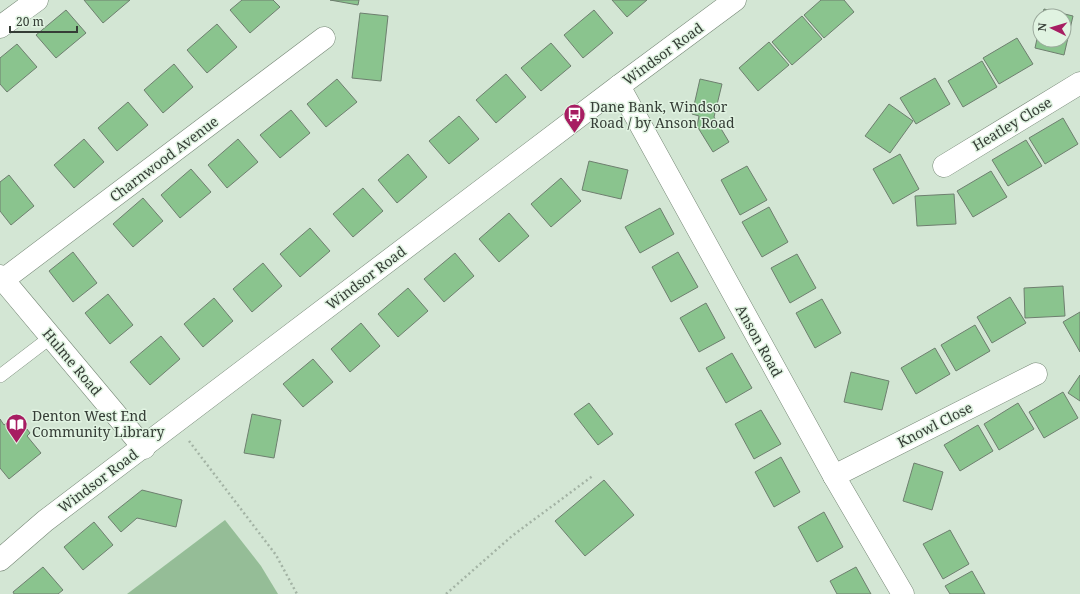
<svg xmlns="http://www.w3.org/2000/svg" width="1080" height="594" font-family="'Noto Serif',serif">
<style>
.green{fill:#95bd97}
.building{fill:#8ac48e;stroke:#6e7f6f}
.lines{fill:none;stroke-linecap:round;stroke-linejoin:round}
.lane-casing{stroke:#768776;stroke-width:14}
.street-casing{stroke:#768776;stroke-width:23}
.path{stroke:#a3b3a4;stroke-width:2.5;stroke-dasharray:2 3;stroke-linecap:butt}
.lane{stroke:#fff;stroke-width:13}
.street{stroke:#fff;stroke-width:22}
.labels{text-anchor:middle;stroke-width:3;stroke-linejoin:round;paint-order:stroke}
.street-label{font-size:14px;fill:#353d36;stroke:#e0f3e1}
.poi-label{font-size:14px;fill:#353d36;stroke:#e0f3e1;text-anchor:start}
</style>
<rect width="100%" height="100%" fill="#d3e6d4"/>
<polygon class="green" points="225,520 261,566 278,594 127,594"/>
<g class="building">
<polygon points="84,0 130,0 103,23"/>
<polygon points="242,0 273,0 280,7 250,33 230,10"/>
<polygon points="330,0 359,0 358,5"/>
<polygon points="612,0 647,0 627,17"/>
<polygon points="821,0 844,0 854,12 824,38 804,15"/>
<polygon points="1044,9 1073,16 1064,55 1035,48 1040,25 1040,40 1064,40 1064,16 1042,16"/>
<polygon points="66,10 86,33 56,58 36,35"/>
<polygon points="594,10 613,33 583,58 564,35"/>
<polygon points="360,13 388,16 381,81 352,78"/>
<polygon points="802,16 822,39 792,65 772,42"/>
<polygon points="217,24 237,47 207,73 187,50"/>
<polygon points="1017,38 1033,64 999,84 983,58"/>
<polygon points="769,42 789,65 758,91 739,68"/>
<polygon points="551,43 571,66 541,91 521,68"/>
<polygon points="17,44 37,67 7,92 0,84 0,58"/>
<polygon points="982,61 997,87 963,107 948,81"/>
<polygon points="174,64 193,87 163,113 144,90"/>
<polygon points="506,74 526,97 496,123 476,100"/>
<polygon points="935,78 950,104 916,124 900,98"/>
<polygon points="337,79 357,102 326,127 307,104"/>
<polygon points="700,79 722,84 714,117 729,142 713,152 697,126 699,116 692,114"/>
<polygon points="128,102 148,125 117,151 98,128"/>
<polygon points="889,104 913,121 890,153 865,136"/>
<polygon points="291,110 310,133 280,158 260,135"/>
<polygon points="459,116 479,139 449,164 429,141"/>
<polygon points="1063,118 1078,144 1045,164 1029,138"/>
<polygon points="84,139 104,162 74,188 54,165"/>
<polygon points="238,139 258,162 227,188 208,165"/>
<polygon points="1026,140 1042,166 1008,186 992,160"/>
<polygon points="408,154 427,177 397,203 378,180"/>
<polygon points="900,154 919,189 893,204 873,169"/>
<polygon points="589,161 628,170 621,199 582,190"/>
<polygon points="747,166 767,200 740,215 721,180"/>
<polygon points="191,169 211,192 180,218 161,195"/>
<polygon points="991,171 1007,197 973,217 957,191"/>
<polygon points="9,175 34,206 11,225 0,211 0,182"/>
<polygon points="561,178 581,201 551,227 531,204"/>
<polygon points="363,188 383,211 353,237 333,214"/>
<polygon points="954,194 956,224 917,226 915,196"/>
<polygon points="143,198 163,221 133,247 113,224"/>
<polygon points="769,207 788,242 762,257 742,222"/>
<polygon points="660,208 674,234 640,253 625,227"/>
<polygon points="509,213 529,236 499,262 479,239"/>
<polygon points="310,228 330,251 300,277 280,254"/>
<polygon points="73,252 97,283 73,302 49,271"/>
<polygon points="678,252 698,287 671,302 652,267"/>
<polygon points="455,253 474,276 444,302 424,279"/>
<polygon points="797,254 816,288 790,303 771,268"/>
<polygon points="263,263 282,286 252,312 233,289"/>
<polygon points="1063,286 1065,316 1025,318 1024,288"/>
<polygon points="408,288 428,311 398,337 378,314"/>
<polygon points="108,294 133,325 110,344 85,313"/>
<polygon points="1010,297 1026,323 992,343 977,317"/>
<polygon points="214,298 233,321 203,347 184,324"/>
<polygon points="822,299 841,333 815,348 796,313"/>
<polygon points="706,303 725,338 699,352 680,318"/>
<polygon points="1080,312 1080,352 1063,322"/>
<polygon points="361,323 380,346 350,372 331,349"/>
<polygon points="975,325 990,351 956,371 941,345"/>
<polygon points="161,336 180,359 150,385 130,362"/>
<polygon points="935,348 950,374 916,394 901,368"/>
<polygon points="732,353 752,388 726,403 706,368"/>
<polygon points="313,359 333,382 303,407 283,384"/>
<polygon points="851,372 889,381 882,410 844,402"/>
<polygon points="1080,375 1080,401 1068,393"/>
<polygon points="1063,392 1078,418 1044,438 1029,412"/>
<polygon points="589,403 613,434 598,445 574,414"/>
<polygon points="1018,403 1034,429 999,450 984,424"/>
<polygon points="761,410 781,444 754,459 735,424"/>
<polygon points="252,414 281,420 274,458 244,453"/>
<polygon points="16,415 30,433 27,436 41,453 9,479 0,468 0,419 4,425"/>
<polygon points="978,425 993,451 960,471 944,445"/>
<polygon points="781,457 800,492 774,507 755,472"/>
<polygon points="914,463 943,472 932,510 903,501"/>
<polygon points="604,480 634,515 585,556 555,521"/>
<polygon points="142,490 182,500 176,527 137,518 121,532 108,517"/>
<polygon points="824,512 843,547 817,562 798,527"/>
<polygon points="94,522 113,545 83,570 64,547"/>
<polygon points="950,530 969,564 943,579 923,544"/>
<polygon points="43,567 63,590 58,594 14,594 13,592"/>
<polygon points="856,567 871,594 837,594 830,581"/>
<polygon points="972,571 985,594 950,594 945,586"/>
</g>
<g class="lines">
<defs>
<polyline id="lane" points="0,376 51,337"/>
<g id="street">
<polyline points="0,27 37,0"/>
<polyline points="619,86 834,476 903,594"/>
<polyline points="944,166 1080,83"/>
<polyline points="0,276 144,448"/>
<polyline points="3,280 324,38"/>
<polyline points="834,476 1036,374"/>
<polyline points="0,560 45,521 619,86 735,0"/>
</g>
</defs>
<use href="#lane" class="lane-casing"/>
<use href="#street" class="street-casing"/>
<g class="path">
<polyline points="189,441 276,555 297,594"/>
<polyline points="446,594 512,536 594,475"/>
</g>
<use href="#lane" class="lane"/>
<use href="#street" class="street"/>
</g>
<defs>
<symbol id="bus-pin" viewBox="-11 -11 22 30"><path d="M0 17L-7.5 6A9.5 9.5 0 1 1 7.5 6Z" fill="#a71d62" stroke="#e0f3e1"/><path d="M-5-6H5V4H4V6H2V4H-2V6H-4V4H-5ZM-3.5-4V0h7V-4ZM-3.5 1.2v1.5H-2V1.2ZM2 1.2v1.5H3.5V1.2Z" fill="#fff"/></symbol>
<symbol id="library-pin" viewBox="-11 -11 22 30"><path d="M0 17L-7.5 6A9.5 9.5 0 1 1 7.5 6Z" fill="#a71d62" stroke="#e0f3e1"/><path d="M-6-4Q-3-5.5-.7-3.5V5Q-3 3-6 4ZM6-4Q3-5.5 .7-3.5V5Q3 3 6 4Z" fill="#fff"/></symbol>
</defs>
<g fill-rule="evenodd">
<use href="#bus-pin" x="562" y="102" width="25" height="34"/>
<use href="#library-pin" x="4" y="412" width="25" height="34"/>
</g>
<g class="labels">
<g class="street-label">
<text transform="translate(663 54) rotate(-36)" y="5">Windsor Road</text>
<text transform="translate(1012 124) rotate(-31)" y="5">Heatley Close</text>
<text transform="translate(164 159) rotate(-37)" y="5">Charnwood Avenue</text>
<text transform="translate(366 278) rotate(-37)" y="5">Windsor Road</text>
<text transform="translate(759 341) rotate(61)" y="5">Anson Road</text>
<text transform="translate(72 362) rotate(50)" y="5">Hulme Road</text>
<text transform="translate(935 425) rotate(-27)" y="5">Knowl Close</text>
<text transform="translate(98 481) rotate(-37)" y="5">Windsor Road</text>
</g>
<g class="poi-label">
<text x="590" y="112">Dane Bank, Windsor<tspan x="590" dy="16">Road / by Anson Road</tspan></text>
<text x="32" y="421">Denton West End<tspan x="32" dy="16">Community Library</tspan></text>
</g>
</g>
<g transform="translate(1052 28) rotate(275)"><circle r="19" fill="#e0f3e1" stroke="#9caa9d"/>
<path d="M0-3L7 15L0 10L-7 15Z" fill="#a71d62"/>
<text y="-6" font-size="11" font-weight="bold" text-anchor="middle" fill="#353d36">N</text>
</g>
<path d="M10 26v6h67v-6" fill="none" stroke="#353d36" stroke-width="2"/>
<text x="16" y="26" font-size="12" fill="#353d36" stroke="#e0f3e1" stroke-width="3" paint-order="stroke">20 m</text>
</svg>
